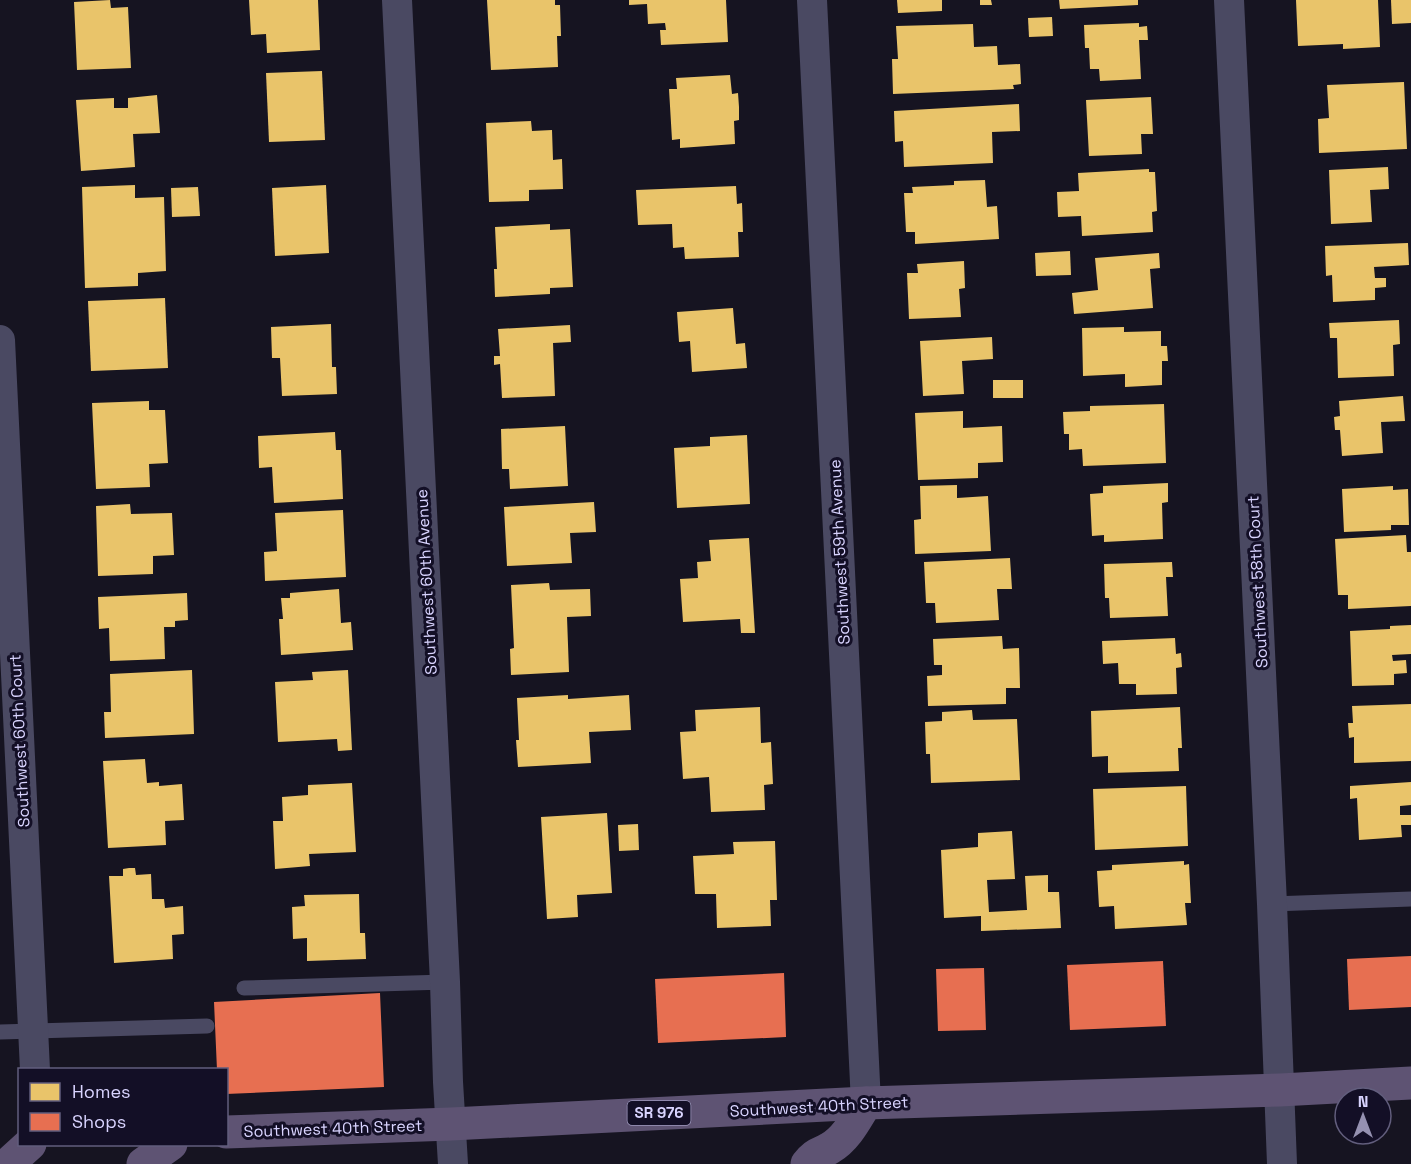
<svg xmlns="http://www.w3.org/2000/svg" width="1411" height="1164" font-family="'Space Grotesk',sans-serif">
<style>
.homes{fill:#e9c46a}
.shops{fill:#e76f51}
.lines{fill:none;stroke-linecap:round;stroke-linejoin:round}
.service{stroke:#4a4962;stroke-width:15}
.minor{stroke:#4a4962;stroke-width:30}
.primary{stroke:#5e5373;stroke-width:33}
.labels{text-anchor:middle;stroke-width:6;stroke-linejoin:round;paint-order:stroke}
.shield{fill:#130f26;stroke:#9e99be;stroke-width:1.5}
.shield-label{font-size:15px;font-weight:bold;fill:#d9d4ff}
.street-label{font-size:16px;fill:#d9d4ff;stroke:#130f26}
</style>
<rect width="100%" height="100%" fill="#161421"/>
<g class="homes">
<polygon points="110,0 111,8 128,7 131,68 77,70 74,2"/>
<polygon points="249,0 318,0 320,50 267,53 266,34 251,35"/>
<polygon points="487,0 555,0 555,5 560,5 561,36 557,36 558,67 491,70"/>
<polygon points="629,0 726,0 728,42 661,45 660,30 666,30 665,23 648,24 647,4 629,5"/>
<polygon points="897,0 942,0 942,11 898,13"/>
<polygon points="980,0 991,0 992,5 980,5"/>
<polygon points="1059,0 1138,0 1138,5 1060,9"/>
<polygon points="1296,0 1378,0 1380,47 1343,49 1343,44 1298,46"/>
<polygon points="1391,0 1411,0 1411,23 1392,24"/>
<polygon points="1052,17 1053,36 1029,37 1028,18"/>
<polygon points="1139,23 1139,27 1147,26 1148,40 1139,40 1141,79 1100,81 1099,69 1090,69 1089,48 1085,48 1084,25"/>
<polygon points="973,24 974,47 997,46 998,65 1020,64 1021,84 1013,85 1014,89 893,94 892,59 898,59 896,26"/>
<polygon points="322,71 325,140 269,142 266,73"/>
<polygon points="730,75 732,94 738,93 739,107 739,120 734,121 735,144 680,148 680,139 672,140 669,89 677,89 676,78"/>
<polygon points="1404,82 1407,149 1319,153 1318,119 1329,118 1327,85"/>
<polygon points="157,95 160,133 133,134 135,167 81,171 76,100 114,98 114,108 128,108 128,98"/>
<polygon points="1151,97 1153,134 1141,134 1142,154 1089,156 1086,100"/>
<polygon points="1019,104 1020,131 992,132 993,163 904,167 903,141 895,142 894,111"/>
<polygon points="531,121 532,131 552,130 553,160 562,159 563,189 529,190 529,201 489,202 486,123"/>
<polygon points="1388,167 1389,189 1370,190 1372,222 1331,224 1329,170"/>
<polygon points="1149,169 1149,172 1155,172 1157,211 1152,212 1153,232 1082,236 1081,216 1058,217 1057,192 1079,191 1078,173"/>
<polygon points="985,180 987,207 997,206 999,239 915,244 915,232 906,232 904,193 913,193 912,187 954,185 954,181"/>
<polygon points="135,185 135,198 164,197 166,271 138,273 138,286 85,288 82,187"/>
<polygon points="326,185 329,253 275,256 272,188"/>
<polygon points="736,186 737,204 742,203 743,232 738,232 739,257 685,259 684,247 673,248 672,224 638,225 636,190"/>
<polygon points="198,187 200,216 172,217 171,188"/>
<polygon points="550,224 550,230 570,229 573,287 550,288 550,294 495,297 494,269 497,269 495,227"/>
<polygon points="1408,243 1409,265 1374,267 1375,278 1386,278 1386,287 1375,288 1375,300 1333,302 1332,275 1326,276 1325,246"/>
<polygon points="1070,251 1071,275 1036,276 1035,253"/>
<polygon points="1159,253 1160,268 1150,269 1153,308 1074,314 1072,293 1098,290 1095,258"/>
<polygon points="964,261 965,288 959,289 961,317 909,319 907,273 918,273 917,264"/>
<polygon points="165,298 168,368 91,371 88,301"/>
<polygon points="733,308 736,344 745,343 747,368 692,372 690,341 679,342 677,312"/>
<polygon points="1399,320 1400,344 1393,345 1394,376 1338,378 1337,338 1330,338 1329,323"/>
<polygon points="331,324 332,367 336,367 337,394 282,396 280,358 272,358 271,327"/>
<polygon points="570,325 571,342 553,343 555,396 502,398 500,364 494,365 494,356 500,356 498,329"/>
<polygon points="1124,327 1124,332 1161,331 1161,346 1167,346 1168,361 1162,361 1162,385 1125,387 1125,374 1083,376 1082,328"/>
<polygon points="992,337 993,359 962,361 964,394 923,396 920,341"/>
<rect x="993" y="380" width="30" height="18"/>
<polygon points="1403,396 1405,421 1381,422 1383,453 1342,456 1340,430 1335,430 1334,417 1340,416 1339,401"/>
<polygon points="149,401 149,410 165,410 168,463 149,464 150,487 96,489 92,403"/>
<polygon points="1164,404 1166,463 1083,466 1082,449 1069,450 1069,434 1064,434 1063,412 1090,411 1090,406"/>
<polygon points="963,411 963,428 1002,426 1003,462 978,463 978,478 918,480 915,413"/>
<polygon points="565,426 568,486 510,489 509,469 502,469 501,429"/>
<polygon points="335,432 336,450 341,450 343,499 274,503 272,467 259,468 258,436"/>
<polygon points="747,435 750,504 677,508 674,448 710,446 710,437"/>
<polygon points="1168,483 1168,502 1162,503 1163,539 1104,542 1104,535 1092,536 1090,494 1103,493 1103,486"/>
<polygon points="957,485 957,498 988,496 991,551 915,554 914,520 921,519 920,486"/>
<polygon points="1393,486 1393,490 1408,489 1409,525 1391,525 1391,530 1344,532 1342,489"/>
<polygon points="594,502 596,532 570,533 572,563 507,566 504,507"/>
<polygon points="130,504 131,514 172,513 174,555 153,556 153,574 98,576 96,506"/>
<polygon points="343,510 346,577 265,581 264,552 277,551 275,513"/>
<polygon points="1406,535 1407,552 1411,552 1411,606 1348,609 1348,595 1338,595 1335,539"/>
<polygon points="749,538 755,633 741,633 740,619 683,622 680,579 698,578 697,562 711,561 709,540"/>
<polygon points="1010,558 1012,589 997,589 999,620 936,623 935,603 926,603 924,562"/>
<polygon points="1172,562 1173,577 1166,577 1168,616 1110,618 1109,598 1105,598 1104,564"/>
<polygon points="549,583 550,590 590,589 591,616 567,617 569,672 511,675 510,649 514,648 511,585"/>
<polygon points="339,589 341,623 351,622 353,650 281,655 279,619 283,619 281,598 290,598 290,593"/>
<polygon points="187,593 188,620 175,621 175,627 164,627 165,659 110,661 109,628 99,629 98,597"/>
<polygon points="1411,625 1411,654 1392,655 1393,661 1406,660 1407,673 1394,674 1394,685 1352,686 1350,631 1390,629 1390,626"/>
<polygon points="1002,636 1003,649 1019,648 1020,688 1006,688 1006,704 928,706 927,676 942,675 942,665 934,665 933,639"/>
<polygon points="1175,638 1176,654 1181,653 1182,667 1176,668 1177,694 1136,695 1136,684 1119,684 1118,663 1103,664 1102,641"/>
<polygon points="192,670 194,734 105,738 104,712 111,712 110,674"/>
<polygon points="348,670 352,750 338,751 337,739 278,742 275,682 313,680 312,672"/>
<polygon points="568,695 568,699 629,695 631,730 589,732 591,763 518,767 516,740 519,740 517,698"/>
<polygon points="1411,704 1411,761 1354,763 1354,737 1349,738 1348,723 1353,723 1352,706"/>
<polygon points="760,707 761,743 771,742 773,784 764,785 765,810 711,812 709,777 683,779 680,732 696,731 695,710"/>
<polygon points="1180,707 1182,748 1178,748 1179,771 1108,773 1108,756 1092,757 1091,711"/>
<polygon points="972,710 973,720 1017,719 1020,780 931,783 930,754 926,754 925,722 942,721 942,712"/>
<polygon points="145,759 147,783 159,782 159,786 182,784 184,820 165,821 166,845 108,848 103,761"/>
<polygon points="1411,782 1411,805 1400,806 1400,815 1411,815 1411,825 1401,825 1402,837 1359,840 1357,798 1350,799 1350,786"/>
<polygon points="352,783 356,852 309,854 310,866 275,869 273,821 283,821 282,797 308,795 308,785"/>
<polygon points="1186,786 1188,846 1095,850 1093,789"/>
<polygon points="607,813 612,893 577,895 578,917 547,919 541,817"/>
<polygon points="638,824 639,850 619,851 618,825"/>
<polygon points="1012,831 1015,879 987,880 989,912 1027,910 1025,876 1048,875 1048,892 1059,892 1061,928 981,931 981,916 944,918 941,850 978,847 978,833"/>
<polygon points="775,841 777,900 770,900 771,926 717,928 716,894 695,894 693,856 734,854 733,842"/>
<polygon points="1184,861 1184,865 1189,864 1191,903 1185,903 1187,925 1115,929 1114,906 1099,907 1097,871 1112,870 1112,865"/>
<polygon points="129,868 135,868 136,875 151,874 152,899 164,899 165,908 183,906 184,934 172,935 173,959 114,963 109,876 123,876 123,869"/>
<polygon points="359,894 360,933 365,933 366,959 307,961 307,938 293,939 292,907 305,906 304,895"/>
</g>
<g class="shops">
<polygon points="1411,956 1411,1007 1349,1010 1347,959"/>
<polygon points="1163,961 1166,1026 1070,1030 1067,965"/>
<polygon points="984,968 986,1030 938,1031 936,969"/>
<polygon points="784,973 786,1037 658,1043 655,979"/>
<polygon points="380,993 384,1087 226,1094 226,1070 217,1070 214,1002"/>
</g>
<g class="lines">
<g class="service">
<polyline points="1272,904 1411,899"/>
<polyline points="244,988 445,982"/>
<polyline points="0,1032 207,1026"/>
</g>
<g class="minor">
<polyline points="397,0 445,982 448,1082 453,1164"/>
<polyline points="812,0 866,1103"/>
<polyline points="1229,0 1272,904 1282,1164"/>
<polyline points="0,340 35,1070"/>
</g>
<g class="primary">
<polyline points="226,1132 451,1124 866,1103 1280,1090 1411,1083"/>
<polyline points="8,1164 30,1144"/>
<polyline points="143,1164 171,1144"/>
<path d="M 807,1164 C 816,1152 819,1155 830,1148 C 847,1138 856,1119 866,1103"/>
</g>
</g>
<g class="labels">
<rect class="shield" x="627.5" y="1101" width="63" height="24" rx="4.5"/>
<g class="shield-label">
<text x="659" y="1118">SR 976</text>
</g>
<g class="street-label">
<text transform="translate(839 552) rotate(-93)" y="6">Southwest 59th Avenue</text>
<text transform="translate(426 582) rotate(-93)" y="6">Southwest 60th Avenue</text>
<text transform="translate(1257 582) rotate(-93)" y="6">Southwest 58th Court</text>
<text transform="translate(19 741) rotate(-93)" y="6">Southwest 60th Court</text>
<text transform="translate(819 1106) rotate(-3)" y="6">Southwest 40th Street</text>
<text transform="translate(333 1128) rotate(-2)" y="6">Southwest 40th Street</text>
</g>
</g>
<rect x="18" y="1068" width="210" height="78" fill="#130f26" stroke="#625e7d" stroke-width="1.5"/>
<rect x="30" y="1083" width="30" height="18" fill="#e9c46a" stroke="#625e7d" stroke-width="1.5"/>
<text x="72" y="1098" font-size="18" fill="#d9d4ff">Homes</text>
<rect x="30" y="1113" width="30" height="18" fill="#e76f51" stroke="#625e7d" stroke-width="1.5"/>
<text x="72" y="1128" font-size="18" fill="#d9d4ff">Shops</text>
<g transform="translate(1363 1116)"><circle r="28" fill="#130f26" stroke="#625e7d" stroke-width="1.5"/>
<path d="M0-4.5L10 22L0 15L-10 22Z" fill="#9591b1"/>
<text y="-9" font-size="16" font-weight="bold" text-anchor="middle" fill="#d9d4ff">N</text>
</g>
</svg>
